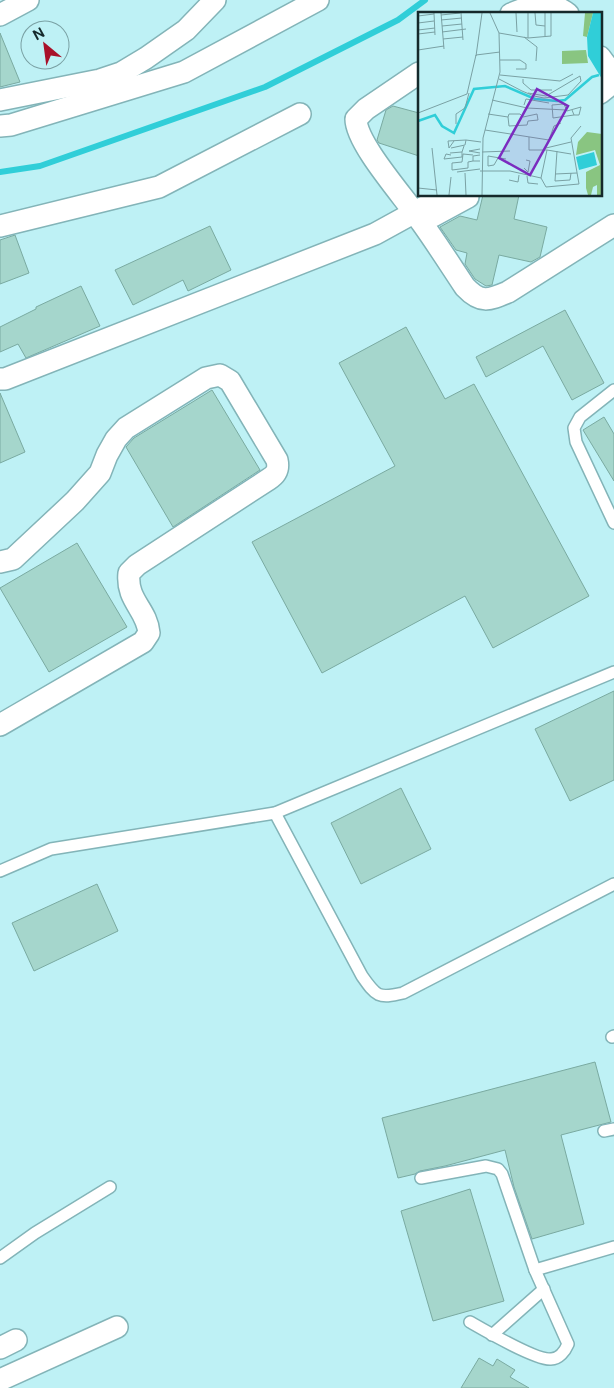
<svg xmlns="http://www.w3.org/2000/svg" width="614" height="1388" font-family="'Public Sans',sans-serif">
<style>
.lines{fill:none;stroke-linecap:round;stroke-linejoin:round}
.stream{stroke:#30ced8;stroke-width:6}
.building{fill:#a5d6cc;stroke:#7aaaa1}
.service-casing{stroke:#83b4b8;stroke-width:14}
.minor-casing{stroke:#83b4b8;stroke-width:24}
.service{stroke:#fff;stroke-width:11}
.minor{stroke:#fff;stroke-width:21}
.inset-river{fill:none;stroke:#30ced8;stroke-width:2.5}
.inset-road{fill:none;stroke:#7aa1a4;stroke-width:1}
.view{fill:#7b2cbf;fill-opacity:0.15;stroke:#7b2cbf;stroke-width:2.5}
.inset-edge{fill:none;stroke:#15292b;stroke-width:2.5}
</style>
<rect width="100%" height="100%" fill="#bef1f5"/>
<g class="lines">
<polyline class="stream" points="0,172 40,166 265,87 398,20 425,0"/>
</g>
<g class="building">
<polygon points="0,33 20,82 0,87"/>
<polygon points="393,106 419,113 419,156 379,143 377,140 386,110"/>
<polygon points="483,195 519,195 514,219 547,227 540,257 531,262 499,255 492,285 486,286 475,279 465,264 467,253 456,250 440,227 460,216 477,220"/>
<polygon points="210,226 231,270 188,291 183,280 133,305 115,270"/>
<polygon points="15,235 29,273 0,284 0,240"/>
<polygon points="81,286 100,326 26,358 18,344 0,352 0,327 36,309 36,307"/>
<polygon points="565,310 604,383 572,400 543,346 486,377 476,357"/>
<polygon points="406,327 445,399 474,384 589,596 493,648 465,596 322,673 252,542 395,466 339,363"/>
<polygon points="212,390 260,470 173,527 126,447 134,438"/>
<polygon points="0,393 25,452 0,463"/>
<polygon points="604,417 614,434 614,481 583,430"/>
<polygon points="77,543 127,627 49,672 0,588"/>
<polygon points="614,691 614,780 570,801 535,729"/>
<polygon points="401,788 431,849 361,884 331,823"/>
<polygon points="97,884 118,931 34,971 12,923"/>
<polygon points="595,1062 611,1122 561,1135 584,1224 532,1239 514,1187 505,1150 445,1166 420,1171 415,1174 398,1178 382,1118"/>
<polygon points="470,1189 504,1301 433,1321 401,1211"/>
<polygon points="479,1358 493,1366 497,1359 515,1370 510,1377 529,1388 461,1388"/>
</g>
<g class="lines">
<defs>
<g id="service">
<polyline points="614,390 580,417 574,428 576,442 614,523"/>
<path d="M 275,813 L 362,976 C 376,996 378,999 403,993 L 614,884"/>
<polyline points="0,871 51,849 275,813 614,672"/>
<polyline points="612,1037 614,1036"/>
<polyline points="604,1131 614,1129"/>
<path d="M 421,1178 L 486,1166 L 498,1169 L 502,1174 L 535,1270 L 568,1344 C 565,1351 559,1359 551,1359 C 537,1361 484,1330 470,1322"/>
<polyline points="0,1258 35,1233 110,1187"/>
<polyline points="535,1270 614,1247"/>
<polyline points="492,1335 544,1289"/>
</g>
<g id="minor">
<path d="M 511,14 C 534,4 550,0 568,14"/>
<polyline points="0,15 28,0"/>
<polyline points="600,57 614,76"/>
<path d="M 419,73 L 366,109 L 356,119 C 356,144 406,199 422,223 C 437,244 451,266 465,287 C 481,304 489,300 508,292 L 614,225"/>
<polyline points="600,93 614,82"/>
<polyline points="0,100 100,80 121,73 146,58 186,30 215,0"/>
<polyline points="0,126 11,125 184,72 318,0"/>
<polyline points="433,216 468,197"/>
<polyline points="0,226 159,187 300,114"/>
<polyline points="0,379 5,379 375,234 446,195"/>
<path d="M 0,562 L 13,559 L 75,501 L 100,473 L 107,455 L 116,439 L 126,428 L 206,378 L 220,375 L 230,381 L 277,460 C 279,469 277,474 269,479 L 137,565 L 129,573 C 126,601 147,609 149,633 L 143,642 L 0,725"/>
<polyline points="0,1348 16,1340"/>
<polyline points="0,1380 117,1327"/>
</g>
</defs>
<use href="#service" class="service-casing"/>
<use href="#minor" class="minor-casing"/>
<use href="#service" class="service"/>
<use href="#minor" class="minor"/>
</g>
<g transform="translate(418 12)">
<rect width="184" height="184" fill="#bef1f5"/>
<path d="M 167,1 L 175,1 L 169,25 L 165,24 ZM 168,38 L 170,51 L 144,52 L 144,39 ZM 169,120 L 184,122 L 184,183 L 179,183 L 179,173 L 175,175 L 173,183 L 170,183 L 168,176 L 168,160 L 182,153 L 177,138 L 158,143 L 160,130 Z" fill="#89c581"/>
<path d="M 175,1 L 184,1 L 184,67 L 170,44 L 169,25 ZM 176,140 L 179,153 L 161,158 L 158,145 Z" fill="#30ced8"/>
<path class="inset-river" d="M 0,109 L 17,103 L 24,114 L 36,121 L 56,77 L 87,74 L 117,87 L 139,89 L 147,88 L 174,65 L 181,63"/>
<path class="inset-road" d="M 16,1 L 17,23M 23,1 L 26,37M 43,1 L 45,28M 98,1 L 99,20M 110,1 L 110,26M 117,1 L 118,13 L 127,14M 23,3 L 42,1M 0,4 L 16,2M 23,8 L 44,6M 0,11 L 16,9M 24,14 L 44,12M 0,18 L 17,16M 24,20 L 48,17M 81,21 L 110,26 L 133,24 L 133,1M 0,22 L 17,20M 127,24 L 127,1M 106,25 L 119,35 L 118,49M 25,27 L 45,25M 0,38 L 26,34M 58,43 L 82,40M 58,44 L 64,1M 82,48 L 102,48 L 108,52 L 108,57 L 98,57M 82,63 L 142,69 L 155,62M 81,67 L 104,79 L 116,84 L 126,86 L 150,83 L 163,69 L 162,64 L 128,84 L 110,81M 105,67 L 105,71 L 113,78 L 134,78M 74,88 L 109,96 L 148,98M 106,93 L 108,87 L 131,91M 154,98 L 156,103 L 161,103 L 163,95 L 149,99 L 146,92 L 134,93 L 135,106 L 156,103M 0,101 L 49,82 L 58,43M 70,102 L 90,105 L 91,114 L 109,113 L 110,109 L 120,108 L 119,102 L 105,105 L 102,102 L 91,102 L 90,105M 38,112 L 38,102 L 47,96 L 51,81M 67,118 L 131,128 L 136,114 L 143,111M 111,125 L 111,138 L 129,138 L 123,166M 36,129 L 31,136 L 30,129 L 48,128 L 63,130M 14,136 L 19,183M 33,136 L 47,133 L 48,128M 128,136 L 153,130M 62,137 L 51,139 L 62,141M 129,138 L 153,142M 139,139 L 137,169 L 152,168 L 153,161M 64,140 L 92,139M 32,141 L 44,140 L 46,134M 33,143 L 28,142 L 26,147 L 44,145 L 44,140M 55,143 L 45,142 L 44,150 L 34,151 L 34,158 L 50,156 L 50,150 L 55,149M 62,143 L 55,144 L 55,149 L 62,149M 80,146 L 76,153 L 70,154 L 70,144 L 88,147M 106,156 L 110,160 L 112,149 L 108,148M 62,159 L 92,159 L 123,166 L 128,175 L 161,172 L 153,126 L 163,114M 39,160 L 62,157M 47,161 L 48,183M 137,162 L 159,161M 109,164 L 110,171 L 120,172M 91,168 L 100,170 L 101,163M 0,176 L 19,178M 31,183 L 33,165M 64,183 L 65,126 L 82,60 L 81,21 L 72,1"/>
<path class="view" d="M 119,77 L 150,94 L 112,163 L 81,146 Z"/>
<rect width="184" height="184" class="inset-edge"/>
</g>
<g transform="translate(45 45) rotate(331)"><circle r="24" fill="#bef1f5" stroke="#7aa1a4"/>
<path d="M0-4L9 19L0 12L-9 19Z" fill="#a81129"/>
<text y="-8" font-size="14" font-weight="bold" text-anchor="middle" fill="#15292b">N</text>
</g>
</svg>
